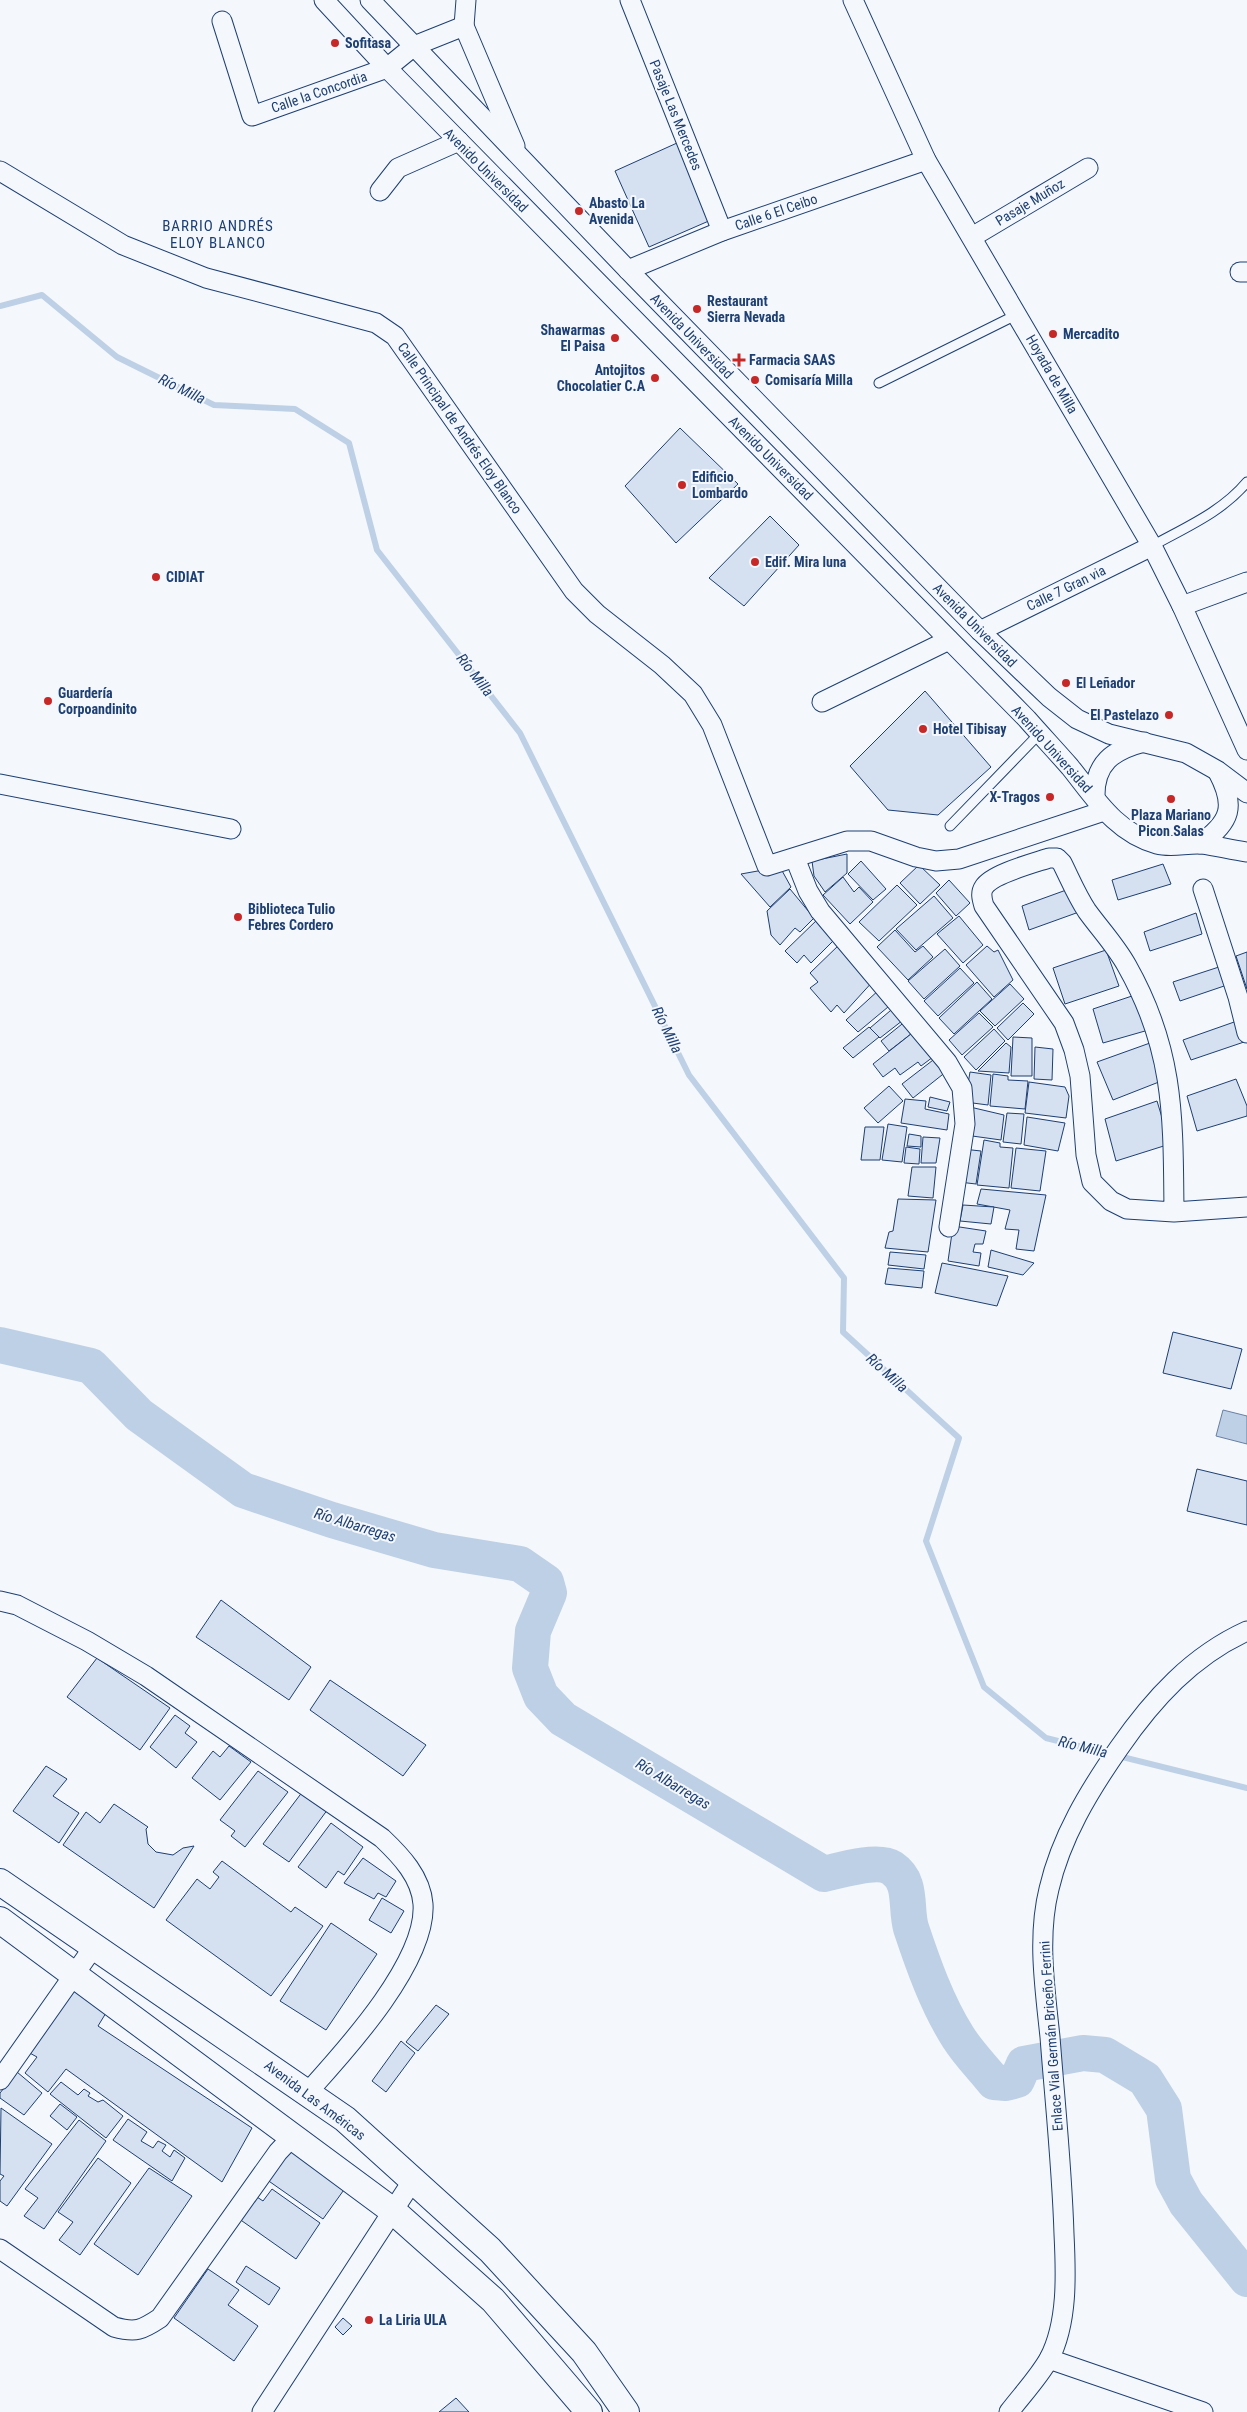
<svg xmlns="http://www.w3.org/2000/svg" width="1247" height="2412" font-family="'Roboto Condensed',sans-serif">
<style>
.water{fill:#bed0e5;stroke:#687fa3}
.lines{fill:none;stroke-linecap:round;stroke-linejoin:round}
.stream{stroke:#bed0e5;stroke-width:6}
.river{stroke:#bed0e5;stroke-width:36}
.building{fill:#d5e0f0;stroke:#1d3f73}
.lane-casing{stroke:#1d3f73;stroke-width:11}
.street-casing{stroke:#1d3f73;stroke-width:21}
.secondary-casing{stroke:#1d3f73;stroke-width:28}
.lane{stroke:#f4f7fb;stroke-width:9}
.street{stroke:#f4f7fb;stroke-width:19}
.secondary{stroke:#f4f7fb;stroke-width:26}
.poi-dot{fill:#c62828;stroke:#f4f7fb;stroke-width:2}
.labels{text-anchor:middle;stroke-width:4;stroke-linejoin:round;paint-order:stroke}
.poi-label{font-size:14px;font-weight:bold;fill:#1d3f73;stroke:#f4f7fb;text-anchor:start}
.street-label{font-size:14px;fill:#1d3f73;stroke:#f4f7fb}
.neighbourhood-label{font-size:15px;letter-spacing:1px;fill:#1d3f73;stroke:#f4f7fb}
.water-label{font-size:15px;font-style:italic;fill:#1d3f73;stroke:#f4f7fb}
</style>
<rect width="100%" height="100%" fill="#f4f7fb"/>
<polygon class="water" points="1223,1410 1247,1416 1247,1444 1216,1436"/>
<g class="lines">
<polyline class="stream" points="0,306 42,295 117,357 214,405 295,409 349,443 377,550 520,733 689,1075 844,1278 843,1332 959,1438 926,1541 984,1687 1046,1738 1247,1788"/>
<path class="river" d="M 0,1345 L 91,1366 L 139,1415 L 243,1490 L 332,1520 L 434,1550 L 520,1564 L 546,1582 L 549,1593 L 533,1631 L 530,1668 L 541,1696 L 563,1719 L 824,1874 C 841,1870 878,1859 892,1868 C 913,1882 905,1907 911,1928 C 923,1964 937,2004 958,2037 C 968,2053 982,2067 994,2082 L 1006,2083 L 1017,2080 L 1024,2064 L 1083,2053 L 1105,2055 L 1145,2079 L 1164,2109 L 1173,2179 L 1186,2203 L 1247,2279"/>
</g>
<g class="building">
<polygon points="677,143 711,220 649,247 615,171"/>
<polygon points="680,428 738,484 676,543 625,486"/>
<polygon points="770,516 799,545 744,606 709,578"/>
<polygon points="925,691 991,767 938,815 888,810 850,766"/>
<polygon points="847,854 847,873 825,892 814,876 812,861"/>
<polygon points="861,861 886,889 873,900 848,874"/>
<polygon points="1163,864 1171,884 1118,900 1112,880"/>
<polygon points="919,865 940,885 920,904 900,883"/>
<polygon points="780,867 791,887 770,907 741,874"/>
<polygon points="843,877 854,892 859,887 873,902 850,924 823,895"/>
<polygon points="949,880 970,903 956,916 936,893"/>
<polygon points="897,885 917,905 879,941 859,922"/>
<polygon points="790,889 814,918 800,932 795,928 780,945 771,935 767,911"/>
<polygon points="1069,889 1079,912 1029,930 1022,906"/>
<polygon points="934,896 953,918 916,950 896,929"/>
<polygon points="1196,913 1202,934 1150,951 1144,932"/>
<polygon points="959,916 983,945 963,963 937,934"/>
<polygon points="819,918 837,937 811,963 804,955 797,963 785,951"/>
<polygon points="895,930 915,952 923,946 933,957 908,980 877,947"/>
<polygon points="841,943 875,979 844,1013 837,1005 831,1012 810,988 818,982 810,973"/>
<polygon points="987,946 994,952 998,950 1013,980 994,997 966,965"/>
<polygon points="945,949 960,966 924,999 908,981"/>
<polygon points="1106,950 1119,986 1065,1004 1053,968"/>
<polygon points="1247,952 1247,989 1236,956"/>
<polygon points="1225,965 1230,984 1180,1001 1173,982"/>
<polygon points="960,968 974,983 938,1016 924,1001"/>
<polygon points="977,982 992,999 954,1034 939,1018"/>
<polygon points="1010,984 1024,999 995,1026 980,1011"/>
<polygon points="880,989 894,1002 858,1032 846,1020"/>
<polygon points="1141,993 1152,1029 1103,1043 1093,1009"/>
<polygon points="1023,1003 1034,1014 1008,1040 997,1028"/>
<polygon points="897,1005 907,1017 880,1038 870,1028"/>
<polygon points="979,1013 993,1027 962,1055 949,1040"/>
<polygon points="907,1020 916,1030 889,1051 881,1041"/>
<polygon points="1237,1021 1244,1042 1191,1060 1183,1040"/>
<polygon points="869,1027 879,1037 853,1058 843,1048"/>
<polygon points="994,1029 1005,1041 976,1070 964,1057"/>
<polygon points="911,1034 937,1054 921,1066 918,1062 900,1075 895,1068 883,1077 873,1064"/>
<polygon points="1013,1037 1032,1038 1032,1076 1011,1076"/>
<polygon points="1006,1043 1011,1047 1009,1073 978,1071"/>
<polygon points="1150,1043 1164,1080 1113,1100 1097,1062"/>
<polygon points="1035,1047 1053,1049 1052,1080 1034,1079"/>
<polygon points="937,1057 947,1071 913,1098 902,1084"/>
<polygon points="970,1072 991,1075 988,1105 965,1102"/>
<polygon points="993,1074 1008,1076 1008,1080 1028,1081 1025,1109 990,1106"/>
<polygon points="1236,1079 1247,1106 1247,1116 1197,1131 1187,1096"/>
<polygon points="1029,1082 1065,1087 1069,1096 1066,1118 1025,1113"/>
<polygon points="889,1086 903,1101 878,1123 864,1108"/>
<polygon points="930,1097 950,1102 947,1111 928,1107"/>
<polygon points="905,1099 926,1101 925,1109 949,1114 947,1130 901,1123"/>
<polygon points="1157,1101 1170,1144 1116,1161 1105,1119"/>
<polygon points="970,1107 1004,1115 1001,1140 965,1135"/>
<polygon points="1007,1113 1024,1114 1021,1144 1003,1142"/>
<polygon points="1027,1117 1065,1123 1058,1151 1024,1145"/>
<polygon points="888,1124 907,1127 902,1162 882,1160"/>
<polygon points="865,1127 884,1127 880,1160 861,1160"/>
<polygon points="909,1134 921,1136 921,1147 907,1146"/>
<polygon points="923,1137 940,1138 936,1163 921,1163"/>
<polygon points="984,1140 1000,1143 1000,1147 1013,1148 1009,1188 977,1185"/>
<polygon points="906,1147 920,1149 919,1164 904,1163"/>
<polygon points="1016,1148 1046,1151 1040,1191 1011,1188"/>
<polygon points="963,1149 981,1151 976,1184 959,1182"/>
<polygon points="912,1167 936,1167 933,1198 908,1196"/>
<polygon points="981,1189 1046,1195 1034,1251 1016,1249 1019,1230 1005,1229 1010,1210 977,1204"/>
<polygon points="898,1199 936,1200 928,1252 885,1248 889,1232 893,1231"/>
<polygon points="963,1205 994,1207 991,1224 960,1221"/>
<polygon points="953,1226 986,1231 983,1244 975,1244 973,1252 981,1253 979,1266 948,1261"/>
<polygon points="991,1250 1034,1263 1023,1275 988,1267"/>
<polygon points="890,1252 926,1255 924,1269 888,1265"/>
<polygon points="942,1263 1008,1276 997,1306 935,1293"/>
<polygon points="888,1268 924,1271 922,1288 885,1284"/>
<polygon points="1173,1332 1242,1349 1231,1389 1163,1373"/>
<polygon points="1197,1469 1247,1481 1247,1525 1187,1511"/>
<polygon points="221,1600 311,1667 289,1700 196,1637"/>
<polygon points="97,1658 170,1708 140,1750 67,1697"/>
<polygon points="330,1680 426,1745 403,1776 310,1710"/>
<polygon points="175,1715 190,1726 185,1733 197,1742 176,1768 150,1747"/>
<polygon points="229,1746 251,1762 220,1800 192,1778 213,1751 220,1757"/>
<polygon points="46,1766 67,1779 53,1796 79,1813 59,1843 13,1811"/>
<polygon points="258,1771 288,1792 245,1847 231,1836 235,1831 220,1820"/>
<polygon points="303,1791 328,1809 289,1862 263,1844"/>
<polygon points="114,1804 148,1827 146,1829 148,1844 156,1852 173,1855 183,1848 194,1846 154,1908 63,1845 86,1812 100,1823"/>
<polygon points="331,1823 363,1847 344,1875 338,1871 326,1888 298,1867"/>
<polygon points="363,1858 396,1881 386,1897 378,1893 374,1899 344,1883"/>
<polygon points="222,1861 291,1912 295,1907 323,1926 271,1996 166,1920 197,1879 210,1889 219,1877 213,1872"/>
<polygon points="382,1898 404,1911 391,1933 369,1920"/>
<polygon points="331,1923 377,1954 326,2030 280,2001"/>
<polygon points="77,1983 109,2008 98,2026 252,2128 222,2182 66,2069 48,2092 25,2073 37,2057 26,2051"/>
<polygon points="436,2005 449,2014 418,2051 406,2042"/>
<polygon points="401,2041 415,2053 386,2092 372,2081"/>
<polygon points="17,2072 42,2093 24,2115 0,2098 0,2093"/>
<polygon points="61,2082 78,2095 84,2089 90,2093 88,2096 98,2102 103,2100 123,2116 106,2138 50,2094"/>
<polygon points="60,2104 77,2117 67,2130 50,2116"/>
<polygon points="1,2108 52,2144 7,2206 0,2201 0,2181 4,2176 0,2174"/>
<polygon points="128,2119 147,2132 141,2141 153,2148 158,2141 166,2145 162,2151 170,2157 174,2150 185,2158 172,2181 113,2140"/>
<polygon points="79,2120 106,2141 44,2229 24,2216 38,2198 25,2189"/>
<polygon points="291,2140 351,2180 323,2219 263,2177"/>
<polygon points="98,2158 131,2183 80,2255 59,2240 73,2222 58,2212"/>
<polygon points="149,2168 192,2196 138,2275 94,2244"/>
<polygon points="272,2189 320,2223 296,2259 235,2216 251,2193 263,2201"/>
<polygon points="246,2266 280,2288 269,2305 236,2282"/>
<polygon points="208,2269 239,2290 228,2305 258,2326 234,2361 174,2318"/>
<polygon points="343,2318 352,2326 343,2335 335,2327"/>
<polygon points="456,2398 469,2412 439,2412"/>
</g>
<g class="lines">
<defs>
<g id="lane">
<polyline points="879,383 1018,314"/>
<path d="M 1152,546 C 1186,527 1222,512 1247,482"/>
<polyline points="950,826 1040,733"/>
</g>
<g id="street">
<path d="M 324,0 L 387,68 L 1027,719 C 1041,735 1056,751 1070,767 C 1095,798 1116,833 1157,844 C 1172,848 1186,843 1202,844 C 1217,846 1232,850 1247,852"/>
<polyline points="370,0 628,270 980,631 1049,697 1077,719 1109,734 1186,753 1218,771 1247,793"/>
<polyline points="630,0 722,231"/>
<polyline points="853,0 926,160 1152,546 1182,606 1247,750"/>
<polyline points="222,21 252,116 387,68 414,46 464,26 515,146"/>
<polyline points="464,26 466,0"/>
<polyline points="0,171 123,245 206,278 376,323 395,336 574,591 597,614 662,665 693,694 712,725 767,866 847,841 871,841 916,857 936,861 959,859 1104,811"/>
<polyline points="380,191 398,168 459,141"/>
<polyline points="972,237 1088,168"/>
<polyline points="628,270 722,231 926,160"/>
<polyline points="1240,272 1247,272"/>
<polyline points="1182,606 1247,582"/>
<polyline points="980,631 1152,546"/>
<polyline points="822,702 949,640"/>
<polyline points="0,784 231,829"/>
<path d="M 1095,798 C 1094,763 1113,750 1144,742"/>
<path d="M 1200,844 C 1231,822 1236,806 1218,772"/>
<polyline points="795,858 808,891 820,911 947,1062 962,1088 965,1124 949,1227"/>
<polyline points="1203,889 1238,997 1247,1033"/>
<path d="M 1174,1212 C 1173,1118 1175,1051 1127,966 C 1116,946 1100,929 1087,911 C 1077,896 1070,879 1062,863 L 1057,858 L 1049,858 C 1034,863 992,874 984,887 C 980,893 982,899 984,906 L 1064,1023 L 1074,1050 L 1080,1076 L 1086,1155 L 1092,1182 L 1111,1201 L 1127,1209 L 1174,1212 L 1247,1207"/>
<path d="M 0,1601 L 17,1605 L 87,1641 L 146,1676 L 382,1838 C 401,1856 421,1877 423,1904 C 427,1962 345,2051 308,2092"/>
<polyline points="0,2080 95,1945"/>
<path d="M 0,2249 L 114,2327 C 136,2333 142,2330 160,2318 L 278,2152 L 293,2136"/>
<polyline points="1049,2359 1203,2412"/>
<polyline points="262,2412 413,2180"/>
<path d="M 1009,2412 C 1022,2395 1038,2378 1049,2359 C 1068,2323 1066,2274 1064,2234 C 1062,2168 1055,2103 1050,2037 C 1045,1989 1037,1937 1049,1889 C 1061,1837 1089,1791 1119,1748 C 1153,1699 1192,1656 1247,1631"/>
</g>
<g id="secondary">
<polyline points="0,1882 345,2119 490,2250 584,2352 626,2412"/>
<polyline points="0,1920 393,2211 493,2300 589,2412"/>
</g>
</defs>
<use href="#lane" class="lane-casing"/>
<use href="#street" class="street-casing"/>
<use href="#secondary" class="secondary-casing"/>
<use href="#lane" class="lane"/>
<use href="#street" class="street"/>
<use href="#secondary" class="secondary"/>
</g>
<g class="poi-dot">
<circle cx="335" cy="43" r="5"/>
<circle cx="579" cy="211" r="5"/>
<circle cx="697" cy="309" r="5"/>
<circle cx="1053" cy="334" r="5"/>
<circle cx="615" cy="338" r="5"/>
<path d="M736.5 352.5h5v5h5v5h-5v5h-5v-5h-5v-5h5z"/>
<circle cx="655" cy="378" r="5"/>
<circle cx="755" cy="380" r="5"/>
<circle cx="682" cy="485" r="5"/>
<circle cx="755" cy="562" r="5"/>
<circle cx="156" cy="577" r="5"/>
<circle cx="1066" cy="683" r="5"/>
<circle cx="48" cy="701" r="5"/>
<circle cx="1169" cy="715" r="5"/>
<circle cx="923" cy="729" r="5"/>
<circle cx="1050" cy="797" r="5"/>
<circle cx="1171" cy="799" r="5"/>
<circle cx="238" cy="917" r="5"/>
<circle cx="369" cy="2320" r="5"/>
</g>
<g class="labels">
<g class="poi-label">
<text x="345" y="48">Sofitasa</text>
<text x="589" y="208">Abasto La<tspan x="589" dy="16">Avenida</tspan></text>
<text x="707" y="306">Restaurant<tspan x="707" dy="16">Sierra Nevada</tspan></text>
<text x="605" y="335" text-anchor="end">Shawarmas<tspan x="605" dy="16">El Paisa</tspan></text>
<text x="1063" y="339">Mercadito</text>
<text x="749" y="365">Farmacia SAAS</text>
<text x="645" y="375" text-anchor="end">Antojitos<tspan x="645" dy="16">Chocolatier C.A</tspan></text>
<text x="765" y="385">Comisaría Milla</text>
<text x="692" y="482">Edificio<tspan x="692" dy="16">Lombardo</tspan></text>
<text x="765" y="567">Edif. Mira luna</text>
<text x="166" y="582">CIDIAT</text>
<text x="1076" y="688">El Leñador</text>
<text x="58" y="698">Guardería<tspan x="58" dy="16">Corpoandinito</tspan></text>
<text x="1159" y="720" text-anchor="end">El Pastelazo</text>
<text x="933" y="734">Hotel Tibisay</text>
<text x="1040" y="802" text-anchor="end">X-Tragos</text>
<text x="1171" y="820" text-anchor="middle">Plaza Mariano<tspan x="1171" dy="16">Picon Salas</tspan></text>
<text x="248" y="914">Biblioteca Tulio<tspan x="248" dy="16">Febres Cordero</tspan></text>
<text x="379" y="2325">La Liria ULA</text>
</g>
<g class="street-label">
<text transform="translate(319 92) rotate(-19)" y="5">Calle la Concordia</text>
<text transform="translate(676 115) rotate(68)" y="5">Pasaje Las Mercedes</text>
<text transform="translate(486 170) rotate(45)" y="5">Avenido Universidad</text>
<text transform="translate(1030 202) rotate(-31)" y="5">Pasaje Muñoz</text>
<text transform="translate(776 212) rotate(-19)" y="5">Calle 6 El Ceibo</text>
<text transform="translate(692 336) rotate(46)" y="5">Avenida Universidad</text>
<text transform="translate(1052 374) rotate(60)" y="5">Hoyada de Milla</text>
<text transform="translate(460 428) rotate(55)" y="5">Calle Principal de Andrés Eloy Blanco</text>
<text transform="translate(771 458) rotate(45)" y="5">Avenido Universidad</text>
<text transform="translate(1066 588) rotate(-26)" y="5">Calle 7 Gran via</text>
<text transform="translate(975 625) rotate(45)" y="5">Avenida Universidad</text>
<text transform="translate(1052 749) rotate(48)" y="5">Avenido Universidad</text>
<text transform="translate(1051 2036) rotate(-94)" y="5">Enlace Vial Germán Briceño Ferrini</text>
<text transform="translate(315 2100) rotate(37)" y="5">Avenida Las Américas</text>
</g>
<g class="neighbourhood-label">
<text x="218" y="231">BARRIO ANDRÉS<tspan x="218" dy="17">ELOY BLANCO</tspan></text>
</g>
<g class="water-label">
<text transform="translate(182 389) rotate(26)" y="5">Río Milla</text>
<text transform="translate(475 675) rotate(52)" y="5">Río Milla</text>
<text transform="translate(667 1030) rotate(64)" y="5">Río Milla</text>
<text transform="translate(887 1373) rotate(42)" y="5">Río Milla</text>
<text transform="translate(355 1525) rotate(17)" y="5">Río Albarregas</text>
<text transform="translate(1083 1747) rotate(14)" y="5">Río Milla</text>
<text transform="translate(673 1784) rotate(31)" y="5">Río Albarregas</text>
</g>
</g>
</svg>
